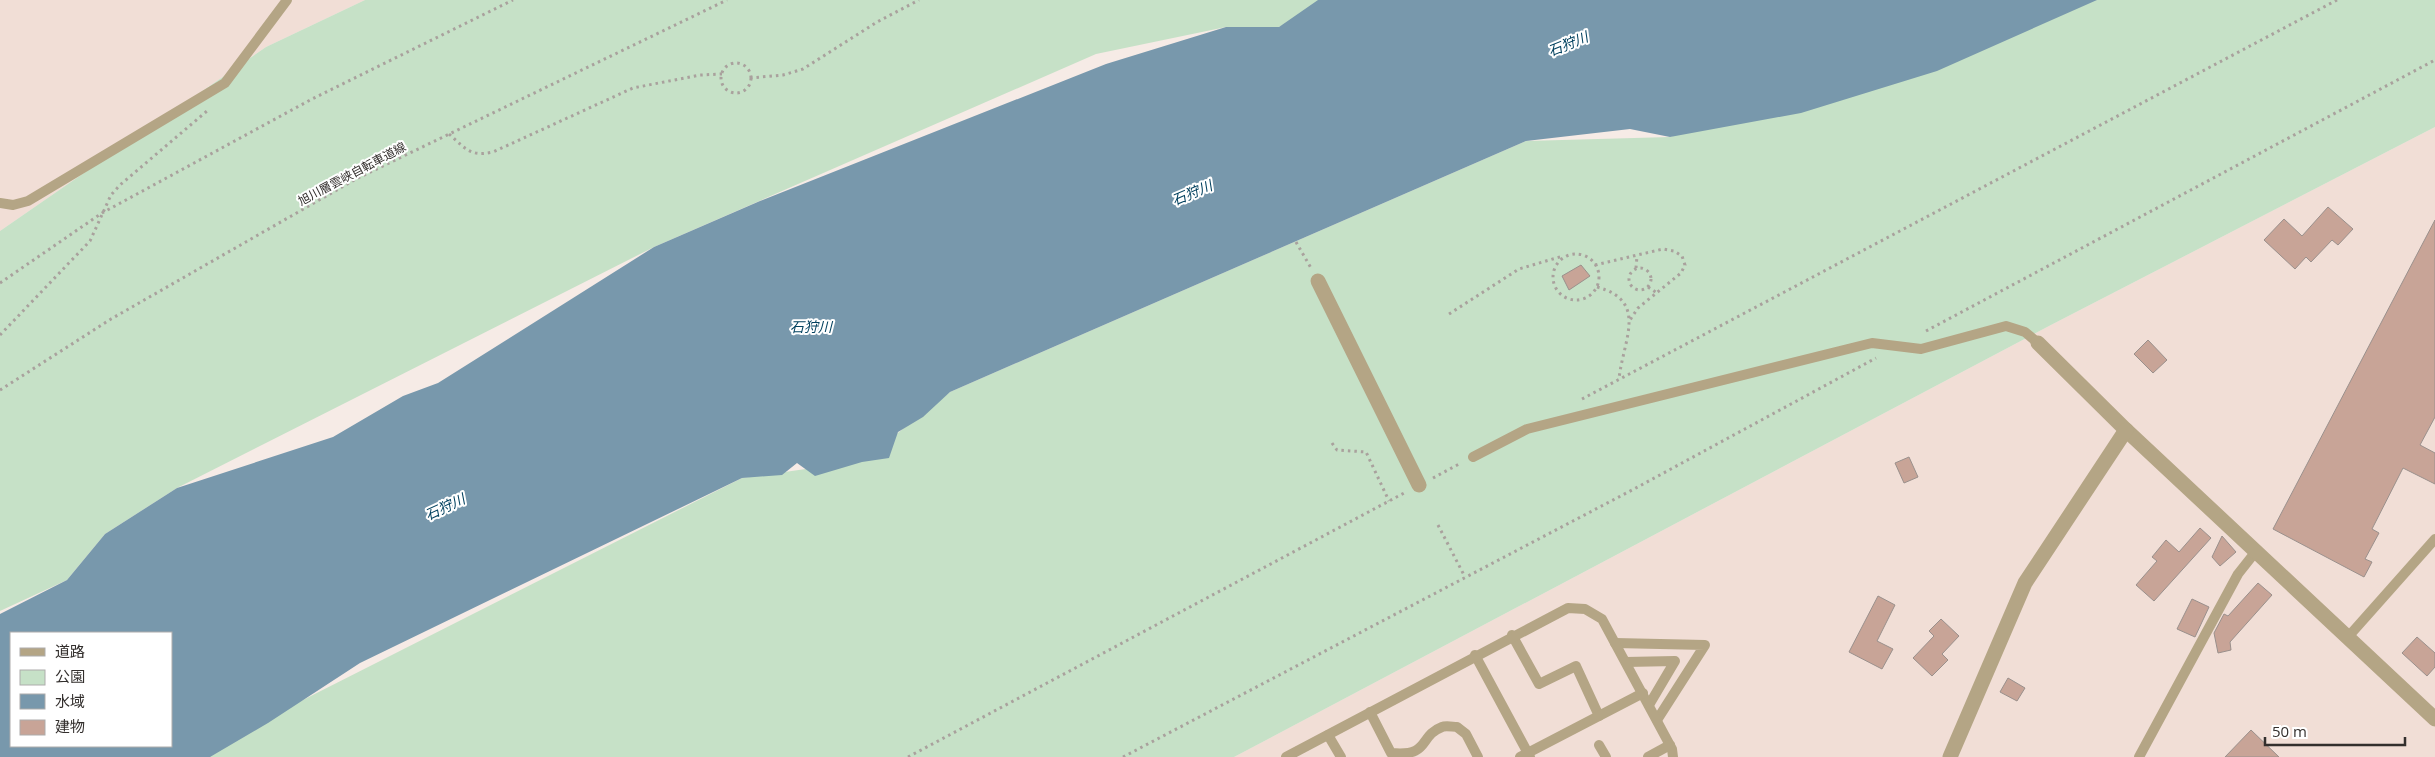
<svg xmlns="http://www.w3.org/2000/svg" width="2435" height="757" font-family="'Open Sans','Noto Sans JP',sans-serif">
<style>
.built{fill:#f1ded6}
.green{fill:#c6e1c7}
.water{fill:#7898ac;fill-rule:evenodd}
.building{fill:#c8a497;stroke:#9a908c}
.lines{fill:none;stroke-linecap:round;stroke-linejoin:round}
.path{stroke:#a9a19d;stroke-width:3;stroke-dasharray:2.5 4;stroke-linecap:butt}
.lane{stroke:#b4a585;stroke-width:10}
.street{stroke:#b4a585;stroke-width:15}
.labels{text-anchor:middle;stroke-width:4;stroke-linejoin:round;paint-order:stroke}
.street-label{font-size:12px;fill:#332f2d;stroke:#fff}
.water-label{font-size:14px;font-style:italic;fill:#02415f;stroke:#fff}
</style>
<rect width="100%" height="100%" fill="#f6ebe6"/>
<g class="built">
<polygon points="0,0 365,0 266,47 0,231"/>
<polygon points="2435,127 2435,757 1234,757 2049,326"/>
</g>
<g class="green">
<polygon points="365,0 1339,0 1279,27 1226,27 1096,54 654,247 177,488 105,534 67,580 0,611 0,231 266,47"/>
<polygon points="2081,0 2435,0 2435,127 2049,326 1234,757 190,757 742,478 862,461 950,392 1526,141 1670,137"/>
</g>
<path class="water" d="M 1318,0 L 2097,0 L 1937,71 L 1801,113 L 1670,137 L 1630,129 L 1526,141 L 950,392 L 923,417 L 898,432 L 889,458 L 862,462 L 815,476 L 797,463 L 782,475 L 742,478 L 360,663 L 268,723 L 210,757 L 0,757 L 0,614 L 67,580 L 105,534 L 177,488 L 333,437 L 403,396 L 438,383 L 654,247 L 760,201 L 1106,64 L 1226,27 L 1279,27 ZM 11,633 L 171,633 L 171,746 L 11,746 Z"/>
<g class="building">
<polygon points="2328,207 2353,229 2338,245 2332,240 2311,262 2306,257 2295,269 2264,240 2284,219 2302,236"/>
<polygon points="2435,220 2435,417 2420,445 2435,453 2435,484 2403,468 2372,529 2379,533 2365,559 2372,562 2364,577 2273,529"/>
<polygon points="1581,265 1590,276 1569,290 1562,276"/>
<polygon points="2148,340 2167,360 2153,373 2134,354"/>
<polygon points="1909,457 1918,477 1904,483 1895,463"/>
<polygon points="2200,528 2211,538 2154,601 2136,585 2157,561 2152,557 2166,540 2179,552"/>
<polygon points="2222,536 2236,552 2220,566 2212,557"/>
<polygon points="2258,583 2272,595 2230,642 2231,650 2218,653 2214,633 2224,614 2228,616"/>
<polygon points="1878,596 1895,605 1877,641 1893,649 1882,669 1849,652"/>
<polygon points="2192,599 2209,607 2195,637 2177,629"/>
<polygon points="1941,619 1959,636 1942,654 1948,660 1932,676 1913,658 1934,636 1929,631"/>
<polygon points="2417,637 2435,653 2435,667 2427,676 2402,653"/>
<polygon points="2008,678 2025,688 2017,701 2000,692"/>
<polygon points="2251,730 2279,757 2225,757"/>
</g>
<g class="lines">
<g class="path">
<circle cx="736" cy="78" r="15"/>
<polyline points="750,78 783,75 803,69 877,22 919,0"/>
<path d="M 449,134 C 466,149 470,157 493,152 L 633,88 L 700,75 L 722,74"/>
<polyline points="1296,242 1311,268"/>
<circle cx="1576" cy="277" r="23"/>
<polyline points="1595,265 1663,249 1674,251 1682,256 1685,265 1681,273 1638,308 1630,320"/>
<circle cx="1640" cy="279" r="11"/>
<polyline points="1636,268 1637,256"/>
<polyline points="0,283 102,213 312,99 513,0"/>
<path d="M 1597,287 C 1649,301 1623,340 1619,379"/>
<polyline points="1648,287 1657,293"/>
<polyline points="1449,314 1519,269 1563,256"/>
<polyline points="1926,331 2435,60"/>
<polyline points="0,335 90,241 111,195 120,185 207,111"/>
<polyline points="0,390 111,319 356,179 727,0"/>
<polyline points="1582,399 2337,0"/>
<polyline points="1332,443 1337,450 1366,452 1389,501"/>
<polyline points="1433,478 1461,463"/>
<polyline points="1438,525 1465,577"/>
<polyline points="908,757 1406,492"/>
<polyline points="1123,757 1634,489 1876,358"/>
</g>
<g class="lane">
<polyline points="0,203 13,205 28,201 225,83 287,0"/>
<polyline points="1473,457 1527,429 1872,343 1921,349 2006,326 2025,332 2038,343"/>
<polyline points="1512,635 1539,684 1576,666 1599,716"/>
<polyline points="2348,637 2435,539"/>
<polyline points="1615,643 1705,645 1657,720"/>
<polyline points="1475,655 1530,757"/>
<polyline points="1626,662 1675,661 1649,705"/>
<path d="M 1370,712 L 1391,753 C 1431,757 1418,736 1442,727 C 1446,725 1453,727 1457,727 L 1466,734 L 1478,757"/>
<polyline points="1328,735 1341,757"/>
<polyline points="1599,745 1606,757"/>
<polyline points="1286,757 1568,608 1585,609 1602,619 1672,749 1673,757"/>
<polyline points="1520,757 1643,693"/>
<polyline points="1648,757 1670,745"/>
<polyline points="2139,757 2238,574 2257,550"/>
</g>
<g class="street">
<polyline points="1318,281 1419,485"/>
<polyline points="2038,343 2126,430 2435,719"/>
<polyline points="1950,757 2025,583 2126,430"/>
</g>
</g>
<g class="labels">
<g class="street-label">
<text transform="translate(352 174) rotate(-28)" y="4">旭川層雲峡自転車道線</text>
</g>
<g class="water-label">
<text transform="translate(1568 44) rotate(-22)" y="5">石狩川</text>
<text transform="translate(1192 193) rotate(-23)" y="5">石狩川</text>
<text x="811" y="332">石狩川</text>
<text transform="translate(445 507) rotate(-25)" y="5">石狩川</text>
</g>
</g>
<rect x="10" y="632" width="162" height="115" fill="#ffffff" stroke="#adacab"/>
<rect x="20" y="648" width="25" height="8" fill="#b4a585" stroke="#adacab"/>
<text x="55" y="657" font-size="15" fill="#332f2d">道路</text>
<rect x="20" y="670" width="25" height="15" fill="#c6e1c7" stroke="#adacab"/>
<text x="55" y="682" font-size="15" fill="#332f2d">公園</text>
<rect x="20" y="694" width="25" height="15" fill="#7898ac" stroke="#adacab"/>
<text x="55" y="707" font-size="15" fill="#332f2d">水域</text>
<rect x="20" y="720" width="25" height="15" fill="#c8a497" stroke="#adacab"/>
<text x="55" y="732" font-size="15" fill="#332f2d">建物</text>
<path d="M2265 737v8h140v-8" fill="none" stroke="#332f2d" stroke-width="2.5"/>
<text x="2272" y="737" font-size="15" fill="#332f2d" stroke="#ffffff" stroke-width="4" paint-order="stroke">50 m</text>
</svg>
